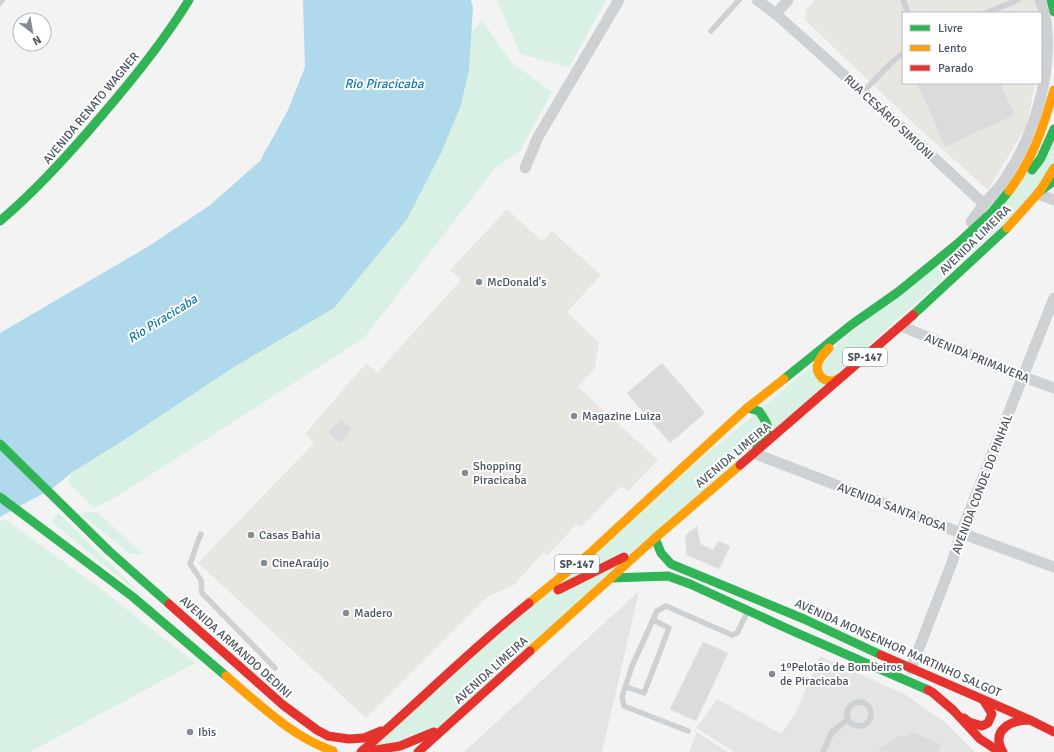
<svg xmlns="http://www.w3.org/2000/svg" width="1054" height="752" font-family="Signika,sans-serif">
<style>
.commercial{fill:#e7e6e1}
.education{fill:#e5e4e4}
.green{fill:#d9f0e4}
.water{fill:#b0daeb}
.building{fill:#dadbdd;stroke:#e4e4e5}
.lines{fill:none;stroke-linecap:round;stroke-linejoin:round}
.lane{stroke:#ced1d3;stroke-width:5.5}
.street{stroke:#ced1d3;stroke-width:11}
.fast{stroke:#30b455;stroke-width:9}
.slow{stroke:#ff9f0a;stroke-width:9}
.jam{stroke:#e5322d;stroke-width:9}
.poi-dot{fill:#858b92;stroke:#fff;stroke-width:1.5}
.labels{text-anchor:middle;stroke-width:4;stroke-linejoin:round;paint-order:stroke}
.shield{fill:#fff;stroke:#80878e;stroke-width:1}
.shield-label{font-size:11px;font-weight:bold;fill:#4a535e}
.street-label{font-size:12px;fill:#4a535e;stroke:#fff}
.poi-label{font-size:12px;fill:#4a535e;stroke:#fff;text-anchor:start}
.water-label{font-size:13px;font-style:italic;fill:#147ca7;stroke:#fff}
</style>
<rect width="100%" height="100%" fill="#f3f3f3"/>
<g class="commercial">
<polygon points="814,0 1035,0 1036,13 903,13 903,83 1035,83 1027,125 988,190 913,123 805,20 806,10"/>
<polygon points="507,209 542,241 552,231 601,275 567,312 599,343 595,368 578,387 658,460 628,491 621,486 581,527 576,525 547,556 543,553 514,585 487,597 366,718 198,563 314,443 305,434 366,363 377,373 461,280 450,270"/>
</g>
<g class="education">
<polygon points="639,591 602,752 464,752"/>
<polygon points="820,656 906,695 946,723 975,752 735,752 696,728 717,699 781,734 797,710"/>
<polygon points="697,732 727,752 689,752"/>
</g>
<g class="green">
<polygon points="497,0 606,0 569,67 520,54"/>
<polygon points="482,20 511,62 552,92 520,151 495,168 364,338 116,497 94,508 68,482 71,473 165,412"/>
<polygon points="1054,129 1054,168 1040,191 448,725 361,752 456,665 957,244"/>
<polygon points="97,512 142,553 139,555 129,553 80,513"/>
<polygon points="58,513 147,600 52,522"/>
<polygon points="5,519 102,590 195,663 30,752 0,752 0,522"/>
</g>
<polygon class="water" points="303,0 471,0 473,8 469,69 461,105 441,153 407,219 334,308 234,367 127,438 71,473 53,488 0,517 0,333 149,246 210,205 260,161 288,110 305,67"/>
<g class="building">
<polygon points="917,83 1000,83 1015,115 945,147"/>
<polygon points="662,363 705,413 670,443 627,393"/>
<polygon points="341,419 352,429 339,443 328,432"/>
<polygon points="697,526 700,544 713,550 718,541 730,546 719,569 687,555 685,536"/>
<polygon points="703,642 728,653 696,721 670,709"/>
<polygon points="909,732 914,732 942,745 939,752 876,752 896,736 908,736"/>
</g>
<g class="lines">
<g class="lane">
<polyline points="903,0 908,13"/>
<polyline points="0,3 2,0"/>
<polyline points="986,13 1018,0"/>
<polyline points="711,31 739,0"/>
<polyline points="863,92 890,64 903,53"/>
<polyline points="201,534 198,541 190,564 201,580 202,593 275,668"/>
<polyline points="626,687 644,693 669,628 653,620"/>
<circle cx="859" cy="714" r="12"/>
<polyline points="688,731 624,706 622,697 632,666 657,611 666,606 732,635 737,633 748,611"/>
<polyline points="823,752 832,732 848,719"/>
</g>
<g class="street">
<polyline points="757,0 776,14 863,92 984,204 971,222"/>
<polyline points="776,14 788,0"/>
<polyline points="525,168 538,137 619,0"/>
<polyline points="1038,194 1054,200"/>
<path d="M 984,204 C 992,195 1001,186 1007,176 C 1035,133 1053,72 1046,21 C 1044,14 1042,7 1040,0"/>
<polyline points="901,326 1024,377 1054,388"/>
<polyline points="753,453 961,533 1054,567"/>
<polyline points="911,669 953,560 961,533 1054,298"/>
</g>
<g class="fast">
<polyline points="1051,0 1054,12"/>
<polyline points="1032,170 1041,158 1054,129"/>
<polyline points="1040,191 1054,181"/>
<path d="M 0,221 C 38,189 71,152 103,114 C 134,78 164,41 189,0"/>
<polyline points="913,315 1007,228"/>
<polyline points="784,379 851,325 898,292 957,244 991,213 1009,191"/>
<path d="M 747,408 L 759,411 C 771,429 771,429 756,445"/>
<polyline points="0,444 109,551 169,604"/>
<polyline points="0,497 133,597 226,676"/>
<polyline points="655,538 661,553 671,564 804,619 881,655"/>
<polyline points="611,578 668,576 690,584 797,633 928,690"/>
</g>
<g class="slow">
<path d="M 1009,191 C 1033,159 1043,128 1054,90"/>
<polyline points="1007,228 1040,191 1054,168"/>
<path d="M 829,348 C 821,356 811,367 822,378 C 825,380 828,381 831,381 C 835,381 839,378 843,376"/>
<polyline points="529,603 589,554 747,408 784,379"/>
<polyline points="530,651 655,538 740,465"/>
<path d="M 226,676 C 259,704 292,737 333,751"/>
</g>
<g class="jam">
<polyline points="740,465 913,315"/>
<polyline points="558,590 624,557"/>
<polyline points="169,604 283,705 317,730 328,736 349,739 364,738 381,731"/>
<polyline points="881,655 1030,720 1054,732"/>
<polyline points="928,690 932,692 953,710 980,739 1000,752"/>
<polyline points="964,718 969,722 982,726 988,723 992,714 984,701"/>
<path d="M 361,752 C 418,703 470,650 529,603"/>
<polyline points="364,752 400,746 434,732"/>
<polyline points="418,752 530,651"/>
<path d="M 1003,752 C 990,730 1011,720 1030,720"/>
</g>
</g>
<g class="poi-dot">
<circle cx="479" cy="282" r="4"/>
<circle cx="574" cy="416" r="4"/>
<circle cx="465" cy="473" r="4"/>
<circle cx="251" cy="535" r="4"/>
<circle cx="264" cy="563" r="4"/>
<circle cx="346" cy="613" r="4"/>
<circle cx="772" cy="674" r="4"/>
<circle cx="190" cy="732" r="4"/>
</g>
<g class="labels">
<g class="shield">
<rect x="843" y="348" width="44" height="18" rx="3"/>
<rect x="555" y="555" width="44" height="18" rx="3"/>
</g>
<g class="shield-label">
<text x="865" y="361">SP-147</text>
<text x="577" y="568">SP-147</text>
</g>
<g class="street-label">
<text transform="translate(91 108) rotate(-50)" y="4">AVENIDA RENATO WAGNER</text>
<text transform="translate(889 117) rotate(43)" y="4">RUA CESÁRIO SIMIONI</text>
<text transform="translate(975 240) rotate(-44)" y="4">AVENIDA LIMEIRA</text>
<text transform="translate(977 358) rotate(22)" y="4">AVENIDA PRIMAVERA</text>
<text transform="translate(733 455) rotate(-40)" y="4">AVENIDA LIMEIRA</text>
<text transform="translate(982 484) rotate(-69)" y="4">AVENIDA CONDE DO PINHAL</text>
<text transform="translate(892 507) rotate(21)" y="4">AVENIDA SANTA ROSA</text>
<text transform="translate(236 647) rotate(42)" y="4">AVENIDA ARMANDO DEDINI</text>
<text transform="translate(898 648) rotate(24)" y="4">AVENIDA MONSENHOR MARTINHO SALGOT</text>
<text transform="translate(491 670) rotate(-42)" y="4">AVENIDA LIMEIRA</text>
</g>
<g class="poi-label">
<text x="487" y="286">McDonald's</text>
<text x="582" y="420">Magazine Luiza</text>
<text x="473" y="470">Shopping<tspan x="473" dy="14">Piracicaba</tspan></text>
<text x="259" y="539">Casas Bahia</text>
<text x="272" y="567">CineAraújo</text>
<text x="354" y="617">Madero</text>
<text x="780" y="671">1ºPelotão de Bombeiros<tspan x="780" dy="14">de Piracicaba</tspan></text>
<text x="198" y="736">Ibis</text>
</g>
<g class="water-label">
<text x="384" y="88">Rio Piracicaba</text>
<text transform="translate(162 318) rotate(-32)" y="5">Rio Piracicaba</text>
</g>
</g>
<rect x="902" y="12" width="140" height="72" fill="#ffffff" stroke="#b7babf"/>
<rect x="910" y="25" width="20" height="6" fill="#30b455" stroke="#b7babf"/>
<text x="938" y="32" font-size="12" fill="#4a535e">Livre</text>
<rect x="910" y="45" width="20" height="6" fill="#ff9f0a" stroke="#b7babf"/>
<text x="938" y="52" font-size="12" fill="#4a535e">Lento</text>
<rect x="910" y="65" width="20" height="6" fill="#e5322d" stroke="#b7babf"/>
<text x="938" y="72" font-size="12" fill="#4a535e">Parado</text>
<g transform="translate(32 32) rotate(149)"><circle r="19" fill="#ffffff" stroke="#b7babf"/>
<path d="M0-3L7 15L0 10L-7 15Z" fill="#858b92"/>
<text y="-6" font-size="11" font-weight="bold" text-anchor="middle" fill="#4a535e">N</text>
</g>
</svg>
